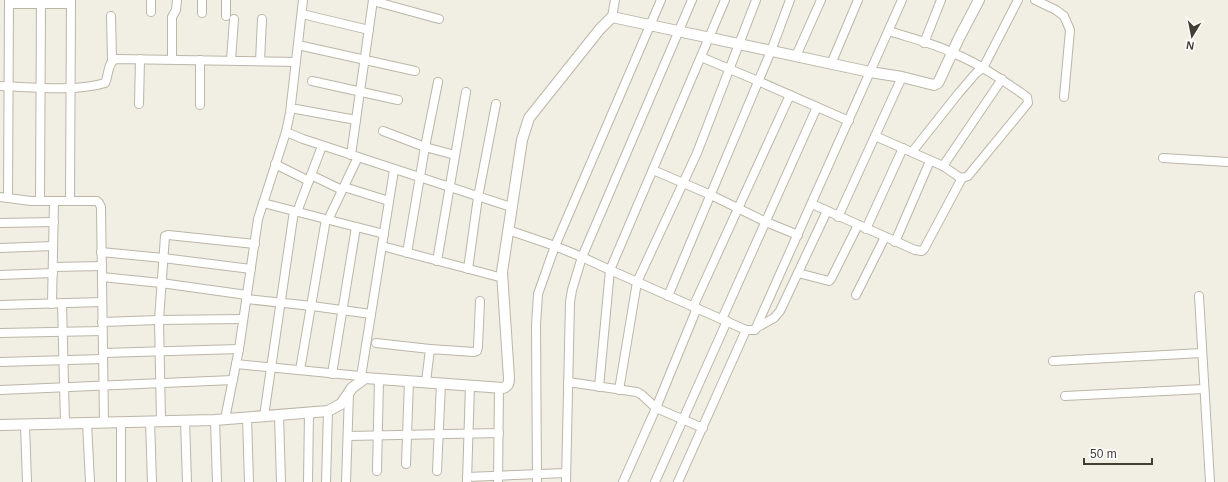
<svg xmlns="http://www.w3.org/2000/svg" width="1228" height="482" font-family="Helvetica,sans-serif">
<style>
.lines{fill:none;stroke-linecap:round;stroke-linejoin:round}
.minor-casing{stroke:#bcb6a7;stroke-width:10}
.tertiary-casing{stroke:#bcb6a7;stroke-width:12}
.minor{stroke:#fff;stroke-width:8}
.tertiary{stroke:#fff;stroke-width:10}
</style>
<rect width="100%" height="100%" fill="#f1eee4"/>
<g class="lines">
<defs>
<g id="minor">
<polyline points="202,0 202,13"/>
<polyline points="226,0 226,16"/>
<polyline points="1035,0 1056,10 1064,16 1070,30 1064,97"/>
<polyline points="373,1 439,19"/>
<polyline points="9,4 71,4"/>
<polyline points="151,12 151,0"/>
<polyline points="302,14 369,30"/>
<polyline points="111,16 112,60"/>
<polyline points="612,17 615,0"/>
<polyline points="924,43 941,0"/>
<polyline points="298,45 415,71"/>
<polyline points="796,56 821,0"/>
<polyline points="701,57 758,81 849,121"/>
<polyline points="172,59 172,17 176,10 177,0"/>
<polyline points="231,60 234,19"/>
<polyline points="260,61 262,19"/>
<polyline points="831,64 858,0"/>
<polyline points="312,81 398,100"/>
<path d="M 0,86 C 31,87 76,92 105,83 C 109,76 107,62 116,59 L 296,62"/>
<polyline points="139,104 140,59"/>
<polyline points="200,105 200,60"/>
<polyline points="296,109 356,120"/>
<polyline points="383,131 425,147 455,155"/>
<polyline points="286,132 303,139 511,207"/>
<path d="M 875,136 L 943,166 L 959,177 L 962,178 L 968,176 L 1028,103 L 1027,97 C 1004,81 980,64 953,53 C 933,43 910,38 889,31"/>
<polyline points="912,152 958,94 976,73 983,68 1018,0"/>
<polyline points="351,155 373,0"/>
<polyline points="1163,158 1228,162"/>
<polyline points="275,164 309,181"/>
<polyline points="943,166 1002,79"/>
<polyline points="653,170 711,195 766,222 798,235"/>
<polyline points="311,175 342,190"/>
<polyline points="344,187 389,201"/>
<polyline points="0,197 31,201 97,201 99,203 101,207 104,423"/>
<polyline points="8,198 9,0"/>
<polyline points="40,201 41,0"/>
<polyline points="70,201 71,0"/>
<polyline points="263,203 384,234"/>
<polyline points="812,204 915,250 922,251 924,249 962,178"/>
<polyline points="297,212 322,146"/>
<polyline points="838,217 902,77"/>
<polyline points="328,220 358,157"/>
<polyline points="0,223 54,222"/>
<polyline points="866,229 903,148"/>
<polyline points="508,230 555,246 582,257 610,270 746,330 755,330 902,0"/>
<polyline points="895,242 930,161"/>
<polyline points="382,246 503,278"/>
<polyline points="0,248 53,246"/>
<polyline points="101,252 163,258 251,269"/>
<polyline points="407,253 425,147 438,82"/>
<polyline points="437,261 466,92"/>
<polyline points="53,267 102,266"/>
<polyline points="468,269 478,197 496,104"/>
<polyline points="798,273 829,281 831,279 858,225"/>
<polyline points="0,275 53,273"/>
<polyline points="102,277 161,283 247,295"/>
<polyline points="856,295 885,237"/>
<polyline points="668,296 771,51 790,0"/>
<polyline points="1199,296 1210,482"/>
<polyline points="246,299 312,306 371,314"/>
<polyline points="62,303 65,424"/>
<polyline points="52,304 54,201"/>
<polyline points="0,305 102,302"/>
<polyline points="693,307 790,95"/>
<polyline points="722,319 817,107"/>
<polyline points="102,322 159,320 243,319"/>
<polyline points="756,328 774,318 780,311 827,211"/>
<polyline points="0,333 102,331"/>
<polyline points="376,343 430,349"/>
<polyline points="103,353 239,349"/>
<polyline points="1053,361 1202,353"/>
<polyline points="0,362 103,359"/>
<polyline points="236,364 360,376"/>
<polyline points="300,370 326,219"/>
<polyline points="332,374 356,227"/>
<polyline points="426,382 430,349 474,352 477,351 478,347 480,301"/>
<polyline points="568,382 637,392 642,395 656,408 703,428"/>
<polyline points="360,383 394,170"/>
<polyline points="599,387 610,270 725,0"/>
<polyline points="0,390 233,380"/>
<polyline points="619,390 637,282 697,153 756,0"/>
<polyline points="1065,396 1204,389"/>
<polyline points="279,415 281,482"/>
<polyline points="264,416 294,211"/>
<polyline points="247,417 249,482"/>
<polyline points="225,419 239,349 258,219 286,132 290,113 303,0"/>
<polyline points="185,420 187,482"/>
<polyline points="215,420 217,482"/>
<polyline points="150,421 152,482"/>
<polyline points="161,421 159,320 165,236 168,235 255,244"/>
<polyline points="87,423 90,482"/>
<polyline points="25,425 27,482"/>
<polyline points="348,436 499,433"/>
<polyline points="406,464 409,381"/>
<polyline points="377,471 379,379"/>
<polyline points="437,471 441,383"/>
<polyline points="467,477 566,473"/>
<polyline points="467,481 470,385"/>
<polyline points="121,482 121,422"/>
<polyline points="308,482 309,413"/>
<polyline points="326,482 328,411"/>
<polyline points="346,482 349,393"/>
<polyline points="498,482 499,387"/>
<polyline points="537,482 536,325 538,294 555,246 661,0"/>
<polyline points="566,482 570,302 572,290 582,257 692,0"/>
<polyline points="623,482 656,408 697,308"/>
<polyline points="655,482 727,321"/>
<polyline points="678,482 746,330"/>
</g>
<path id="tertiary" d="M 0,425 L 215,420 L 328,411 L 341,404 L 352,388 L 365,378 L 503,388 C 508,386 509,384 509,378 L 502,272 L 522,140 L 529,118 L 600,29 L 612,17 L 870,72 L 902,77 L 934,85 L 938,83 L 940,79 L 959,38 L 979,0"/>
</defs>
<use href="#minor" class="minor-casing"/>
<use href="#tertiary" class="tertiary-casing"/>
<use href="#minor" class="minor"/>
<use href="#tertiary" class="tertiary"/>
</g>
<g transform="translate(1192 36) rotate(190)" stroke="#ffffff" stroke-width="3" paint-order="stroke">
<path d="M0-3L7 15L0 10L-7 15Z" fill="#433e34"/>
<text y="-6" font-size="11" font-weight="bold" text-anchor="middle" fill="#433e34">N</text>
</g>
<path d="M1084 458v6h68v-6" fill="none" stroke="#433e34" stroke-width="2"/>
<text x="1090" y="458" font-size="12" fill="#433e34" stroke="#ffffff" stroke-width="3" paint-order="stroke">50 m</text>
</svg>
